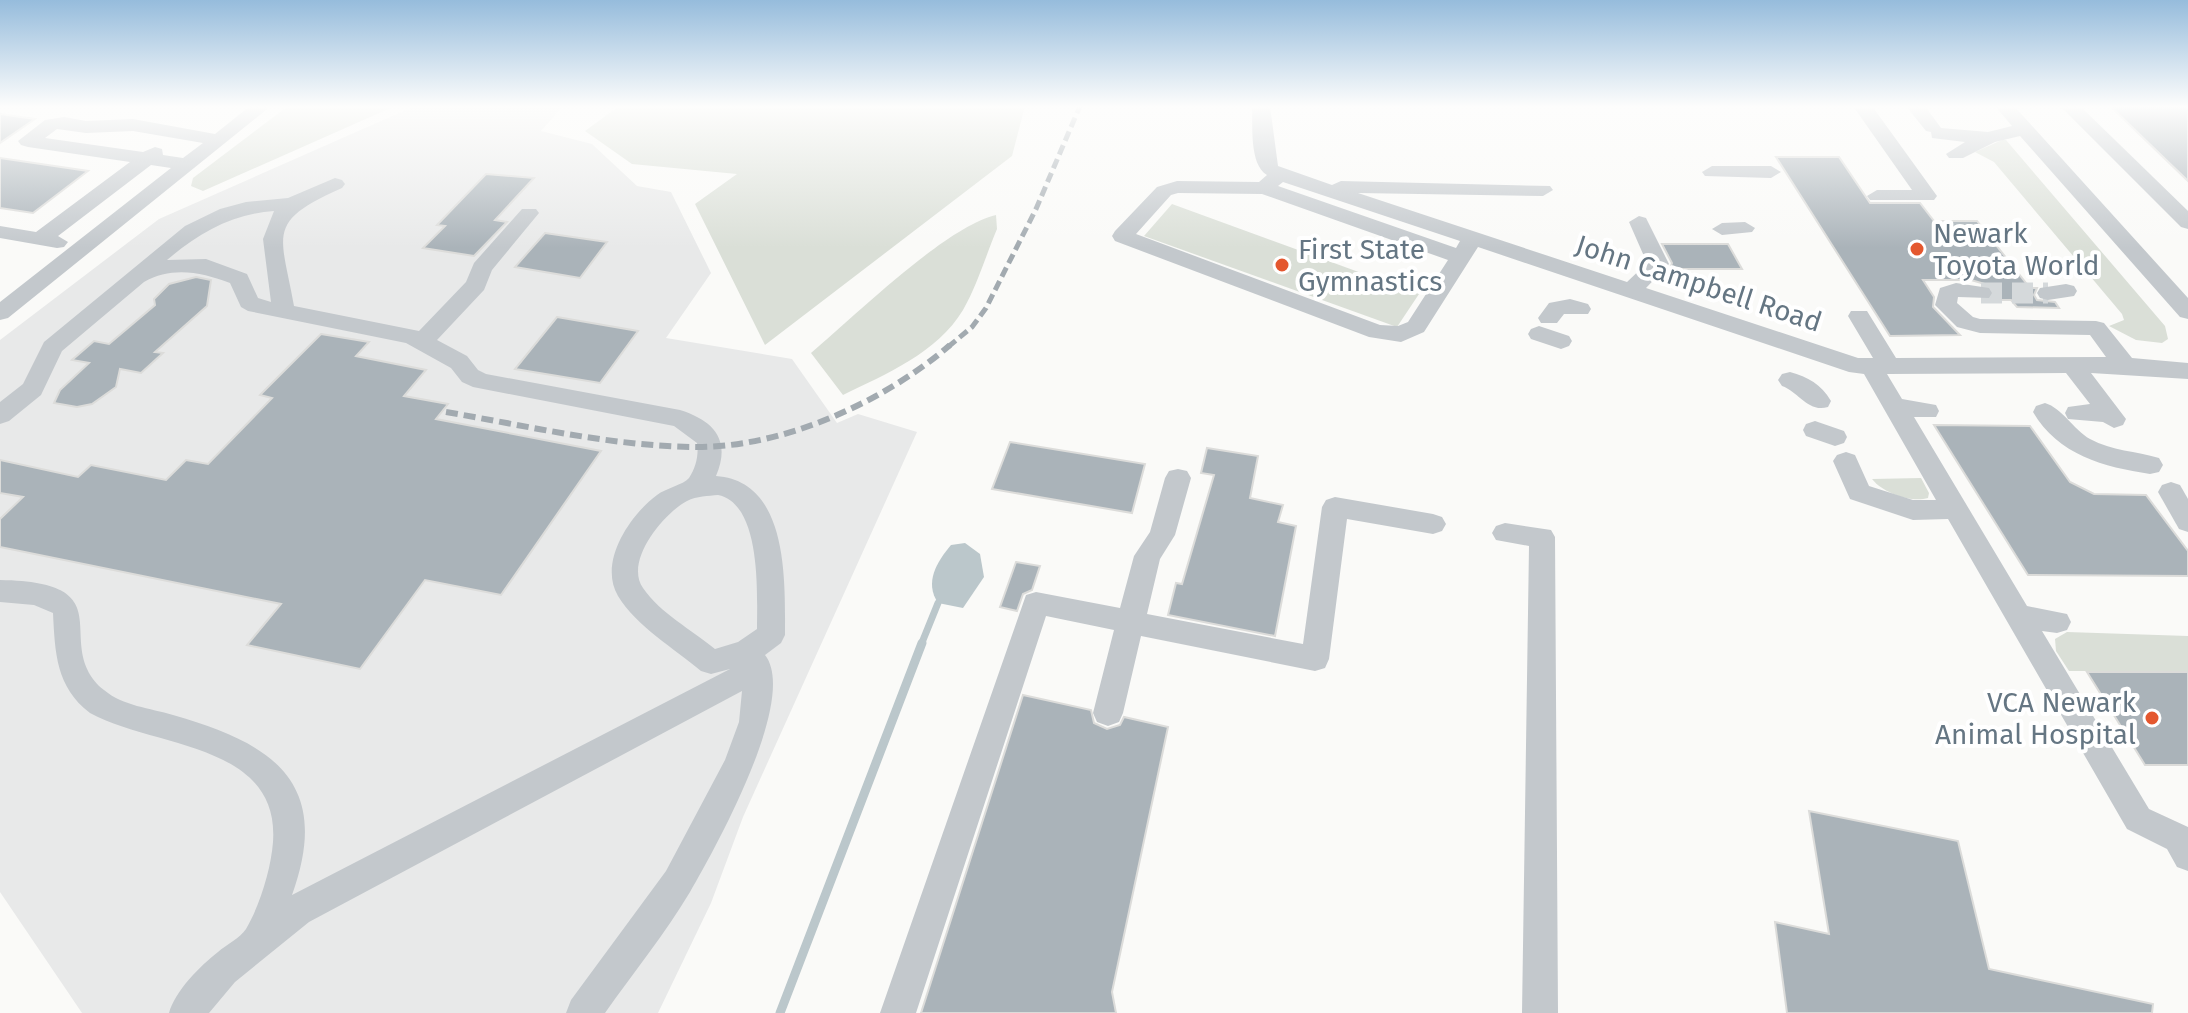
<svg xmlns="http://www.w3.org/2000/svg" width="2188" height="1013" font-family="'Fira Sans',sans-serif">
<style>
.built{fill:#e8e9e9}
.green{fill:#dadfd7}
.water{fill:#bbc7cb}
.lines{fill:none;stroke-linecap:round;stroke-linejoin:round}
.stream-far1{stroke:#bbc7cb;stroke-width:7}
.stream{stroke:#bbc7cb;stroke-width:9}
.building{fill:#aab3b9;stroke:#dcdcda;stroke-width:2}
.minor-tunnel{stroke:#d5d9db;stroke-width:21;stroke-dasharray:21 10;stroke-linecap:butt}
.minor{fill:#c3c8cc;fill-rule:evenodd}
.rail-far1{stroke:#a2aab0;stroke-width:5;stroke-dasharray:10 5;stroke-linecap:butt}
.rail{stroke:#a2aab0;stroke-width:6;stroke-dasharray:12 6;stroke-linecap:butt}
.poi-dot{fill:#e4572e;stroke:#fff;stroke-width:3}
.labels{text-anchor:middle;stroke-width:8;stroke-linejoin:round;paint-order:stroke}
.poi-label{font-size:28px;fill:#657683;stroke:#fff;text-anchor:start}
.street-label{font-size:28px;fill:#657683;stroke:#fff}
</style>
<rect width="100%" height="100%" fill="#fafaf8"/>
<polygon class="built" points="415,106 563,106 541,131 592,144 637,186 671,192 711,273 666,338 792,359 837,423 858,414 917,432 743,817 711,903 658,1013 82,1013 0,892 0,340 159,219"/>
<g class="green">
<polygon points="288,106 395,106 203,191 191,186 193,178"/>
<polygon points="619,106 1025,106 1012,156 765,345 695,204 737,174 632,164 585,131"/>
<polygon points="2002,140 2006,140 2165,326 2168,339 2162,343 2136,340 2109,326 2124,320 2122,314 1994,162 1975,152"/>
<polygon points="1172,204 1419,294 1397,327 1144,236"/>
<path d="M 996,215 L 997,229 C 986,255 977,286 963,310 C 937,353 886,374 843,395 L 811,353 C 854,317 945,227 996,215 Z"/>
<path d="M 1921,478 L 1929,493 L 1928,498 C 1911,503 1883,493 1872,479 Z"/>
<polygon points="2067,632 2188,636 2188,671 2069,671 2056,651 2055,639"/>
</g>
<path class="water" d="M 965,543 L 980,554 L 984,577 L 963,608 L 938,603 C 924,582 937,562 951,545 Z"/>
<g class="lines">
<polyline class="stream-far1" points="921,645 938,603"/>
<polyline class="stream" points="780,1013 922,643"/>
</g>
<g class="building">
<polygon points="2110,106 2188,106 2188,181"/>
<polygon points="0,114 35,119 0,143"/>
<polygon points="1776,157 1839,157 1870,203 1920,203 1934,221 1977,221 2030,288 2037,288 2034,295 2037,300 2055,302 2059,308 2017,307 2011,300 1991,300 1995,295 1992,286 1971,280 1923,280 1934,297 1933,307 1960,335 1890,336"/>
<polygon points="0,158 88,171 33,213 0,208"/>
<polygon points="486,174 534,178 495,220 507,222 474,256 423,248 445,226 437,225"/>
<polygon points="545,233 607,242 580,278 515,267"/>
<polygon points="1662,244 1728,244 1742,269 1670,269 1672,263"/>
<polygon points="196,277 211,280 207,306 155,352 163,353 141,373 120,369 116,387 92,404 77,407 54,403 60,390 89,363 72,360 94,341 109,344 155,305 154,299 169,284"/>
<polygon points="557,317 638,331 600,383 515,369"/>
<polygon points="321,334 369,342 356,356 426,370 404,396 448,404 436,419 601,451 501,595 425,580 360,669 247,645 281,604 0,547 0,519 23,497 0,493 0,460 78,477 91,465 166,480 186,460 208,464 272,398 260,395"/>
<polygon points="1934,425 2030,426 2070,482 2094,494 2146,495 2188,551 2188,576 2028,575"/>
<polygon points="1010,442 1145,464 1132,513 992,489"/>
<polygon points="1207,448 1258,456 1250,498 1283,505 1278,522 1296,526 1275,636 1168,615 1176,583 1182,584 1214,475 1201,473"/>
<polygon points="1016,562 1040,566 1032,590 1023,594 1017,611 1000,607"/>
<polygon points="2087,672 2188,672 2188,765 2145,765"/>
<polygon points="1023,695 1091,710 1094,723 1107,729 1120,725 1124,717 1168,727 1112,992 1116,1013 921,1013"/>
<polygon points="1809,811 1958,841 1989,969 2153,1004 2152,1013 1787,1013 1775,922 1829,934"/>
</g>
<g class="lines">
<polyline class="minor-tunnel" points="1981,293 2048,293"/>
<g class="minor">
<path d="M 250,106 L 271,106 L 8,318 L 0,320 L 0,302 L 171,168 L 151,165 L 58,236 L 68,242 L 64,247 L 57,248 L 0,238 L 0,226 L 36,232 L 130,162 L 28,147 L 21,145 L 18,141 L 45,120 L 64,117 L 86,121 L 133,119 L 215,134 ZM 57,129 L 86,133 L 133,131 L 203,143 L 183,158 L 163,155 L 162,149 L 155,147 L 143,152 L 45,138 Z"/>
<path d="M 1252,106 L 1270,106 L 1278,166 L 1332,185 L 1341,181 L 1550,186 L 1553,190 L 1543,196 L 1358,193 L 1627,282 L 1647,263 L 1629,222 L 1639,216 L 1646,218 L 1669,264 L 1646,288 L 1858,358 L 1873,358 L 1848,316 L 1851,311 L 1867,311 L 1896,358 L 2106,357 L 2090,335 L 1980,333 L 1957,327 L 1935,305 L 1940,288 L 1956,283 L 1989,288 L 1992,293 L 1989,298 L 1958,297 L 1957,303 L 1973,317 L 1980,319 L 2096,321 L 2104,323 L 2132,358 L 2188,363 L 2188,379 L 2091,373 L 2126,419 L 2123,425 L 2114,428 L 2103,422 L 2068,419 L 2065,413 L 2068,407 L 2090,404 L 2066,373 L 1887,374 L 1902,399 L 1936,405 L 1939,411 L 1936,417 L 1914,417 L 2027,606 L 2067,614 L 2071,622 L 2067,630 L 2057,633 L 2042,631 L 2149,809 L 2188,827 L 2188,871 L 2177,867 L 2167,849 L 2127,829 L 1948,519 L 1913,520 L 1850,499 L 1833,461 L 1837,455 L 1846,452 L 1855,455 L 1869,486 L 1913,500 L 1936,500 L 1864,374 L 1849,372 L 1478,247 L 1424,332 L 1401,342 L 1369,337 L 1115,241 L 1112,236 L 1115,231 L 1157,187 L 1177,181 L 1259,182 L 1267,175 C 1249,164 1253,126 1252,106 ZM 1283,182 L 1460,241 L 1456,248 L 1278,186 ZM 1178,193 L 1262,194 L 1448,260 L 1408,322 L 1398,326 L 1380,325 L 1136,234 L 1171,195 Z"/>
<polygon points="1853,106 1872,106 1937,196 1934,200 1870,200 1867,196 1877,190 1912,190"/>
<polygon points="1906,106 1925,106 1941,128 1988,132 2012,126 1995,106 2014,106 2188,298 2188,319 2180,317 2020,136 1995,142 1963,158 1949,158 1946,154 1965,142 1932,138 1931,132 1926,131"/>
<polygon points="2060,106 2080,106 2188,211 2188,229 2181,227"/>
<polygon points="1712,166 1771,166 1781,172 1771,178 1705,176 1702,172"/>
<path d="M 335,178 L 342,180 L 345,184 L 342,188 C 265,222 281,233 294,306 L 419,331 L 466,282 L 474,263 L 522,209 L 536,209 L 539,213 L 492,270 L 484,290 L 437,340 L 467,356 L 478,370 L 486,374 L 680,410 C 715,421 731,441 716,476 C 789,481 785,581 785,635 L 781,643 L 765,655 C 799,698 715,849 690,892 C 665,934 633,973 605,1013 L 566,1013 L 571,1000 L 666,871 L 725,760 L 739,722 L 742,691 L 309,922 L 235,982 L 209,1013 L 169,1013 C 175,991 200,966 218,952 C 226,945 240,938 246,929 C 260,905 271,869 273,842 C 280,742 153,748 90,713 C 56,687 55,653 53,613 L 34,605 L 0,602 L 0,580 C 129,582 49,644 104,690 C 123,706 150,708 173,715 C 272,743 333,782 292,895 L 730,669 L 711,674 L 701,671 C 674,648 637,627 618,596 C 598,562 630,515 657,495 C 666,488 683,485 689,478 C 696,468 699,454 697,443 L 674,426 L 473,387 L 462,382 L 451,368 L 406,343 L 248,311 L 241,307 L 230,283 C 201,272 172,266 144,282 L 62,351 L 41,395 L 9,421 L 0,424 L 0,402 L 23,384 L 44,342 L 185,226 L 220,209 L 246,202 L 288,198 ZM 274,211 L 263,239 L 271,302 L 258,298 L 247,274 L 206,259 L 167,260 C 199,233 232,214 274,211 ZM 718,495 C 762,504 757,595 757,629 L 738,642 L 715,649 C 692,630 660,613 643,588 C 624,561 664,513 687,501 C 697,496 708,496 718,495 Z"/>
<polygon points="1745,222 1755,228 1752,232 1722,235 1712,229 1722,223"/>
<polygon points="2066,284 2074,286 2077,291 2074,296 2048,300 2040,298 2037,293 2040,288"/>
<polygon points="1570,299 1588,304 1591,309 1588,314 1564,314 1557,323 1541,323 1538,318 1549,303"/>
<polygon points="1539,326 1569,336 1572,341 1569,346 1561,349 1531,339 1528,334 1531,329"/>
<path d="M 1790,372 C 1808,377 1821,384 1831,401 L 1828,407 C 1808,413 1799,392 1782,386 L 1778,380 L 1782,374 Z"/>
<path d="M 2045,403 C 2062,408 2074,430 2090,439 C 2112,451 2136,451 2159,458 L 2163,465 L 2159,472 L 2150,474 C 2104,467 2058,455 2033,412 L 2036,406 Z"/>
<polygon points="1815,421 1844,431 1847,437 1844,443 1835,446 1806,436 1803,430 1806,424"/>
<polygon points="1178,469 1187,471 1191,478 1175,535 1160,559 1147,614 1303,644 1322,507 1326,500 1335,497 1433,514 1442,517 1446,524 1442,531 1433,534 1347,519 1329,659 1325,668 1315,671 1141,636 1123,713 1119,722 1108,726 1097,722 1093,713 1114,630 1046,616 916,1013 880,1013 1026,595 1036,592 1120,608 1134,556 1150,532 1165,478 1169,471"/>
<polygon points="2171,482 2180,485 2188,499 2188,532 2179,529 2158,492 2162,485"/>
<polygon points="1505,523 1551,530 1555,537 1558,1013 1522,1013 1529,546 1496,540 1492,533 1496,526"/>
</g>
<polyline class="rail-far1" points="948,347 972,327 986,308 1036,209 1080,106"/>
<path class="rail" d="M 446,412 C 528,426 611,446 694,447 C 783,448 884,402 950,345"/>
</g>
<linearGradient id="sky" x2="0" y2="1"><stop stop-color="#96bcdc"/><stop offset="0.43" stop-color="#fdfdfc"/><stop offset="1" stop-color="#fdfdfc" stop-opacity="0"/></linearGradient>
<rect width="2188" height="248" fill="url(#sky)"/>
<g class="poi-dot">
<circle cx="1917" cy="249" r="8"/>
<circle cx="1282" cy="265" r="8"/>
<circle cx="2152" cy="718" r="8"/>
</g>
<g class="labels">
<g class="poi-label">
<text x="1933" y="243">Newark<tspan x="1933" dy="32">Toyota World</tspan></text>
<text x="1298" y="259">First State<tspan x="1298" dy="32">Gymnastics</tspan></text>
<text x="2136" y="712" text-anchor="end">VCA Newark<tspan x="2136" dy="32">Animal Hospital</tspan></text>
</g>
<g class="street-label">
<text transform="translate(1699 283) rotate(18)" y="10">John Campbell Road</text>
</g>
</g>
</svg>
